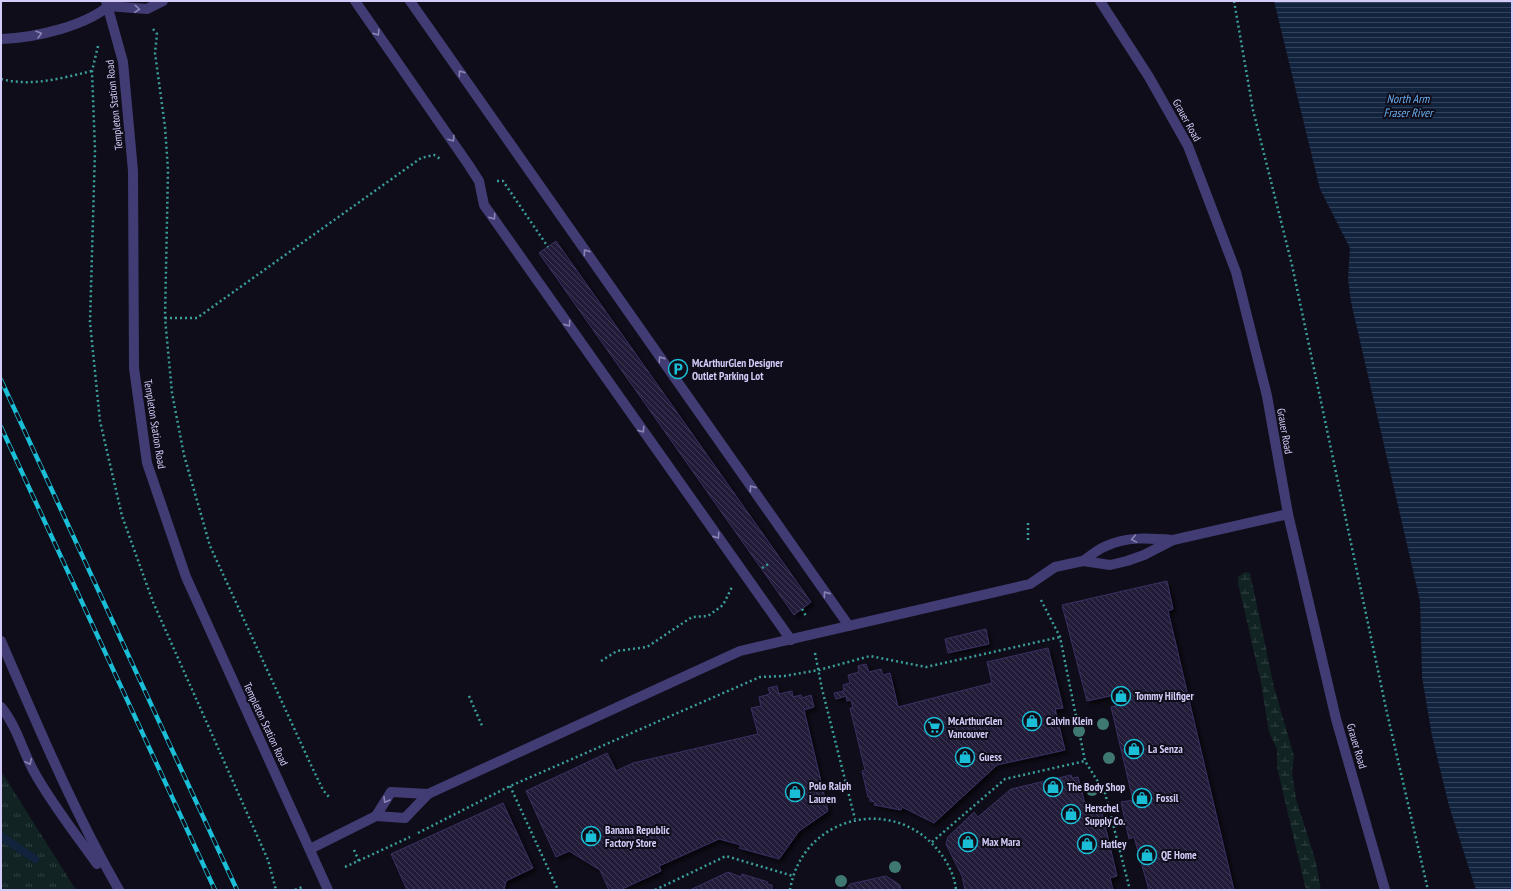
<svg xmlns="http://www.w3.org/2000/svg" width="1513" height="891" font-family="'PT Sans Narrow',sans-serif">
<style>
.grass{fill:url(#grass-tufts)}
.wetland{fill:url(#wetland-marsh)}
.water{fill:url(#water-rules)}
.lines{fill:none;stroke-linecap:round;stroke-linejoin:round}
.stream{stroke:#12233e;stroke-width:8}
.building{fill:url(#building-back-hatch);stroke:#3b3062;filter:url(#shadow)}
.path{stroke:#3a9f9b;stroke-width:2.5;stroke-dasharray:2 3;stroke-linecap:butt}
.minor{stroke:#413d74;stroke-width:10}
.rail-casing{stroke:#1abfd7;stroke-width:4.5}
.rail{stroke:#100d1a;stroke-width:3;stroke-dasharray:9;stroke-linecap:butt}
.tree{fill:#3e7870}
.oneway{stroke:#8a84b6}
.labels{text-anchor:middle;stroke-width:4;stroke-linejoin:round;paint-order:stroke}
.street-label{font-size:11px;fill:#d3ccf9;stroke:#100d1a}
.poi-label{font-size:11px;font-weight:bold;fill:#d3ccf9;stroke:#100d1a;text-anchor:start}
.water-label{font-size:12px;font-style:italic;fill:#67abec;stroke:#100d1a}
</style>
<defs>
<pattern id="grass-tufts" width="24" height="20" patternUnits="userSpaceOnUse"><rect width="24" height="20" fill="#112323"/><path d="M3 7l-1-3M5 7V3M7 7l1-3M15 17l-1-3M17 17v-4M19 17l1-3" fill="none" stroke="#334244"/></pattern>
<pattern id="wetland-marsh" width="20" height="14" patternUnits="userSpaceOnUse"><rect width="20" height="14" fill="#112323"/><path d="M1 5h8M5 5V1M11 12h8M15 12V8" fill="none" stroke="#334244"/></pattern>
<pattern id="water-rules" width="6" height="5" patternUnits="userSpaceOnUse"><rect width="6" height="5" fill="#12233e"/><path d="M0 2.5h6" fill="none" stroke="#34425b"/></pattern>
<pattern id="building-back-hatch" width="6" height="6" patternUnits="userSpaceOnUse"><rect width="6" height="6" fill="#221b39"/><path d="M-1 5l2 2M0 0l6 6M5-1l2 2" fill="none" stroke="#413b56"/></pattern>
<filter id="shadow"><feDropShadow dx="3.5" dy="3.5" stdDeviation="2" flood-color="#0009"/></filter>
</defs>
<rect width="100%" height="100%" fill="#100d1a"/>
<polygon class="grass" points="1,771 76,890 1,889"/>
<polygon class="wetland" points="1245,572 1250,573 1274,687 1294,756 1292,772 1296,799 1315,859 1321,890 1306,890 1277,767 1277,749 1269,732 1261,682 1238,583 1238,577"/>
<polygon class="water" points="1274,1 1512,1 1512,890 1476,890 1449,806 1432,736 1422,677 1420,601 1351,302 1348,279 1350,248 1320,189"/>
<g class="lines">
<polyline class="stream" points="1,836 35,859"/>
</g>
<g class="building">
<polygon points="556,241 811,602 794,615 539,253"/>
<polygon points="1167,581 1173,609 1168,611 1234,890 1149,890 1134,837 1129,839 1121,802 1133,800 1111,707 1116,706 1114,695 1087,701 1062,605"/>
<polygon points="986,629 989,644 948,653 945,639"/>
<polygon points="1048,648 1063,708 1055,709 1065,750 997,765 934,823 902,807 901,810 874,805 875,802 870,801 870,797 868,797 862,771 865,770 850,708 853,708 851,700 847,701 846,696 836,699 834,693 844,691 843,685 850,683 848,675 859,672 858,666 866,664 869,672 881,669 883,675 890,673 898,707 992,683 987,662"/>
<polygon points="777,686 779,694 792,691 793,697 801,695 802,698 811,695 814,707 804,710 828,811 799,831 779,859 739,848 741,845 719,839 659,866 661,871 620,890 609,890 600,870 569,851 556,857 526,791 607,753 616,771 633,763 758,734 751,708 761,706 759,697 770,694 768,688"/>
<polygon points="1071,775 1072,778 1078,777 1087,811 1101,808 1117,876 1110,878 1113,890 965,890 962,876 946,844 948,837 974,812 978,817 1011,789"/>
<polygon points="503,803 533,868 506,881 504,890 407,890 391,854"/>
<polygon points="728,872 741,877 742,874 768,882 767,884 772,885 772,889 774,890 690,890"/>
<polygon points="886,876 900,885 901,890 846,890 850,884"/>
</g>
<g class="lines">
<g class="path">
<polyline points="1234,1 1253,110 1292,265 1387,713 1428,890"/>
<polyline points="153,29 157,34 155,53 165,127 168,170 165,318 172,393 184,455 210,546 311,765 323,790 329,797"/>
<polyline points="98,46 92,71 95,150 90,322 100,421 122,516 153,602 268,860 276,890"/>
<path d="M 1,79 C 32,87 62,78 92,71"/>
<polyline points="497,181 503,181 548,247"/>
<polyline points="165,318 197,318 421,158 434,155 442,160"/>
<polyline points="1028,540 1028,522"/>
<polyline points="762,568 770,563"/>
<polyline points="1041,600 1060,637 1085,761 1105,793 1130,890"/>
<polyline points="802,609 806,616"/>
<polyline points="815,653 822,689 855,819"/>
<polyline points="601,661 617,651 647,647 692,617 708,616 723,605 732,587"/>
<polyline points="469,696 483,728"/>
<polyline points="510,786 558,890"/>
<polyline points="418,833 510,786 760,677 784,676 819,670 870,656 926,667 1060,637"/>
<polyline points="932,842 1005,779 1085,761"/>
<polyline points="354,850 359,861"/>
<polyline points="345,867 410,837"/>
<polyline points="295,890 302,887"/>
<polyline points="655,890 726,856 793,876"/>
<path d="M 790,890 C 802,815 896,793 941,854 C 948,863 955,877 956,890"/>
</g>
<g class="minor">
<polyline points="106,1 123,62 133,171 134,368 147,463 186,577 328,890"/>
<polyline points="355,1 468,164 479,181 484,205 791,640"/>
<polyline points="410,1 849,626"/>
<polyline points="1100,1 1149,77 1188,146 1236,272 1267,396 1288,514 1336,719 1385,890"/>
<polyline points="108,6 147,9 163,1"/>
<path d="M 1,39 C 34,38 89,26 113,2"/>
<path d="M 1083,561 C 1090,556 1097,550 1104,547 C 1126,536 1150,538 1173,540"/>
<path d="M 1,641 C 38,726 73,810 119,890"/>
<path d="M 1,707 C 16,725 22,749 33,770 C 51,803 75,833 97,864"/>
<polyline points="376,816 391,792 428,794"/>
<polyline points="310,849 376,816 405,818 428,794 740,651 1030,584 1055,567 1083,561 1110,565 1127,561 1144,555 1173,540 1288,514"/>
</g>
<defs>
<g id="rail">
<polyline points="1,380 237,890"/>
<polyline points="1,427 215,890"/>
</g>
</defs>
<use href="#rail" class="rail-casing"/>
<use href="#rail" class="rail"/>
</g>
<g class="tree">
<circle cx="1103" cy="724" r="6"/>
<circle cx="1079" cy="731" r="6"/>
<circle cx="1109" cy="758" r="6"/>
<circle cx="1092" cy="790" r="6"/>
<circle cx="895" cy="867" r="6"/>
<circle cx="841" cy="881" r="6"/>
</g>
<defs><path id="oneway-chevron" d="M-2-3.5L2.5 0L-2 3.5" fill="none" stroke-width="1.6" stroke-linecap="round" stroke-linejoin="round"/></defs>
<g class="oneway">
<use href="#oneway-chevron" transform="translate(137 9) rotate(5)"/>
<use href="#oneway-chevron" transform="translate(377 33) rotate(55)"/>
<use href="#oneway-chevron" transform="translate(39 34) rotate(-16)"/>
<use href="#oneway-chevron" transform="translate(461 73) rotate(-125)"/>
<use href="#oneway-chevron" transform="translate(452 139) rotate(56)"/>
<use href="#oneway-chevron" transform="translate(493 217) rotate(55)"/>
<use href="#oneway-chevron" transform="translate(586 252) rotate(-125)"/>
<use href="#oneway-chevron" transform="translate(568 324) rotate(55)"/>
<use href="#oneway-chevron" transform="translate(661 359) rotate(-125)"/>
<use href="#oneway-chevron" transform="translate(642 430) rotate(55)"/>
<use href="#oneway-chevron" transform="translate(752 488) rotate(-125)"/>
<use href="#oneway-chevron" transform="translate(717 536) rotate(55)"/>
<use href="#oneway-chevron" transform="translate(1134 539) rotate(170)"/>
<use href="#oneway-chevron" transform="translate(826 594) rotate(-125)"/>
<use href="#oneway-chevron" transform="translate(29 762) rotate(65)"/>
<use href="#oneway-chevron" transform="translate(386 800) rotate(121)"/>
</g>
<defs>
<symbol id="parking-ring" viewBox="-11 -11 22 22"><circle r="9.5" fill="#100d1a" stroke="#1abfd7" stroke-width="1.5"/><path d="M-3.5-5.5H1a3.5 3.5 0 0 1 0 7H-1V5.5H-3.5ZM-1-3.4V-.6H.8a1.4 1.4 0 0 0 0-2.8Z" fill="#1abfd7"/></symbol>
<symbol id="shop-ring" viewBox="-11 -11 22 22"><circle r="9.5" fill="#100d1a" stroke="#1abfd7" stroke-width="1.5"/><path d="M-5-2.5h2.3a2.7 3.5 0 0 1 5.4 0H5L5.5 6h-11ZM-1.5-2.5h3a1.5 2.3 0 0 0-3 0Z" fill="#1abfd7"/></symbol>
<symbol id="supermarket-ring" viewBox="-11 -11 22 22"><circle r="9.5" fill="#100d1a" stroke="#1abfd7" stroke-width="1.5"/><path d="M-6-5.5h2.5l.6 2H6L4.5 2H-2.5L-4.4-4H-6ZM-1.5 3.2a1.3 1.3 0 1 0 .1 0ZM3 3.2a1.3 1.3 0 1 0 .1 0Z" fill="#1abfd7"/></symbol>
</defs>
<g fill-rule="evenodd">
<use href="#parking-ring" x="667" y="358" width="22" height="22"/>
<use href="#shop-ring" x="1110" y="685" width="22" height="22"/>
<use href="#shop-ring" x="1021" y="710" width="22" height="22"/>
<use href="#supermarket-ring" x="923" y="716" width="22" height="22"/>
<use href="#shop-ring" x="1123" y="738" width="22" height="22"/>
<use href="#shop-ring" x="954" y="746" width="22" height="22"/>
<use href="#shop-ring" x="1042" y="776" width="22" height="22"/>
<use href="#shop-ring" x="784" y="781" width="22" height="22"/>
<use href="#shop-ring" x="1131" y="787" width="22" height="22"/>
<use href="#shop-ring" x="1060" y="803" width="22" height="22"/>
<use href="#shop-ring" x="580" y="825" width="22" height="22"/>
<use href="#shop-ring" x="957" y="831" width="22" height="22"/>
<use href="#shop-ring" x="1076" y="833" width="22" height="22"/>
<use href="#shop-ring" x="1136" y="844" width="22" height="22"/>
</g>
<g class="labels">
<g class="street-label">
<text transform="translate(114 105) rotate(-96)" y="4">Templeton Station Road</text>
<text transform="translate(1187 120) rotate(61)" y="4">Grauer Road</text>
<text transform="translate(155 424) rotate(81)" y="4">Templeton Station Road</text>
<text transform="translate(1285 431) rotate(80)" y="4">Grauer Road</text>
<text transform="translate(266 724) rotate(65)" y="4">Templeton Station Road</text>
<text transform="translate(1357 746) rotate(74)" y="4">Grauer Road</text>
</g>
<g class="poi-label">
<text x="692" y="367">McArthurGlen Designer<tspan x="692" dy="13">Outlet Parking Lot</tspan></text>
<text x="1135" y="700">Tommy Hilfiger</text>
<text x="948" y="725">McArthurGlen<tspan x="948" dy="13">Vancouver</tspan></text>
<text x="1046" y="725">Calvin Klein</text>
<text x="1148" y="753">La Senza</text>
<text x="979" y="761">Guess</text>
<text x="809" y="790">Polo Ralph<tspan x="809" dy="13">Lauren</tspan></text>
<text x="1067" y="791">The Body Shop</text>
<text x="1156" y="802">Fossil</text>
<text x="1085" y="812">Herschel<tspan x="1085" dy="13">Supply Co.</tspan></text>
<text x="605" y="834">Banana Republic<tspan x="605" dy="13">Factory Store</tspan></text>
<text x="982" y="846">Max Mara</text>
<text x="1101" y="848">Hatley</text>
<text x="1161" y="859">QE Home</text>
</g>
<g class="water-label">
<text x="1408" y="103">North Arm<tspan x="1408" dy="14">Fraser River</tspan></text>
</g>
</g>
<rect width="1513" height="891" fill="none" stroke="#d3ccf9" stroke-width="4"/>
</svg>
